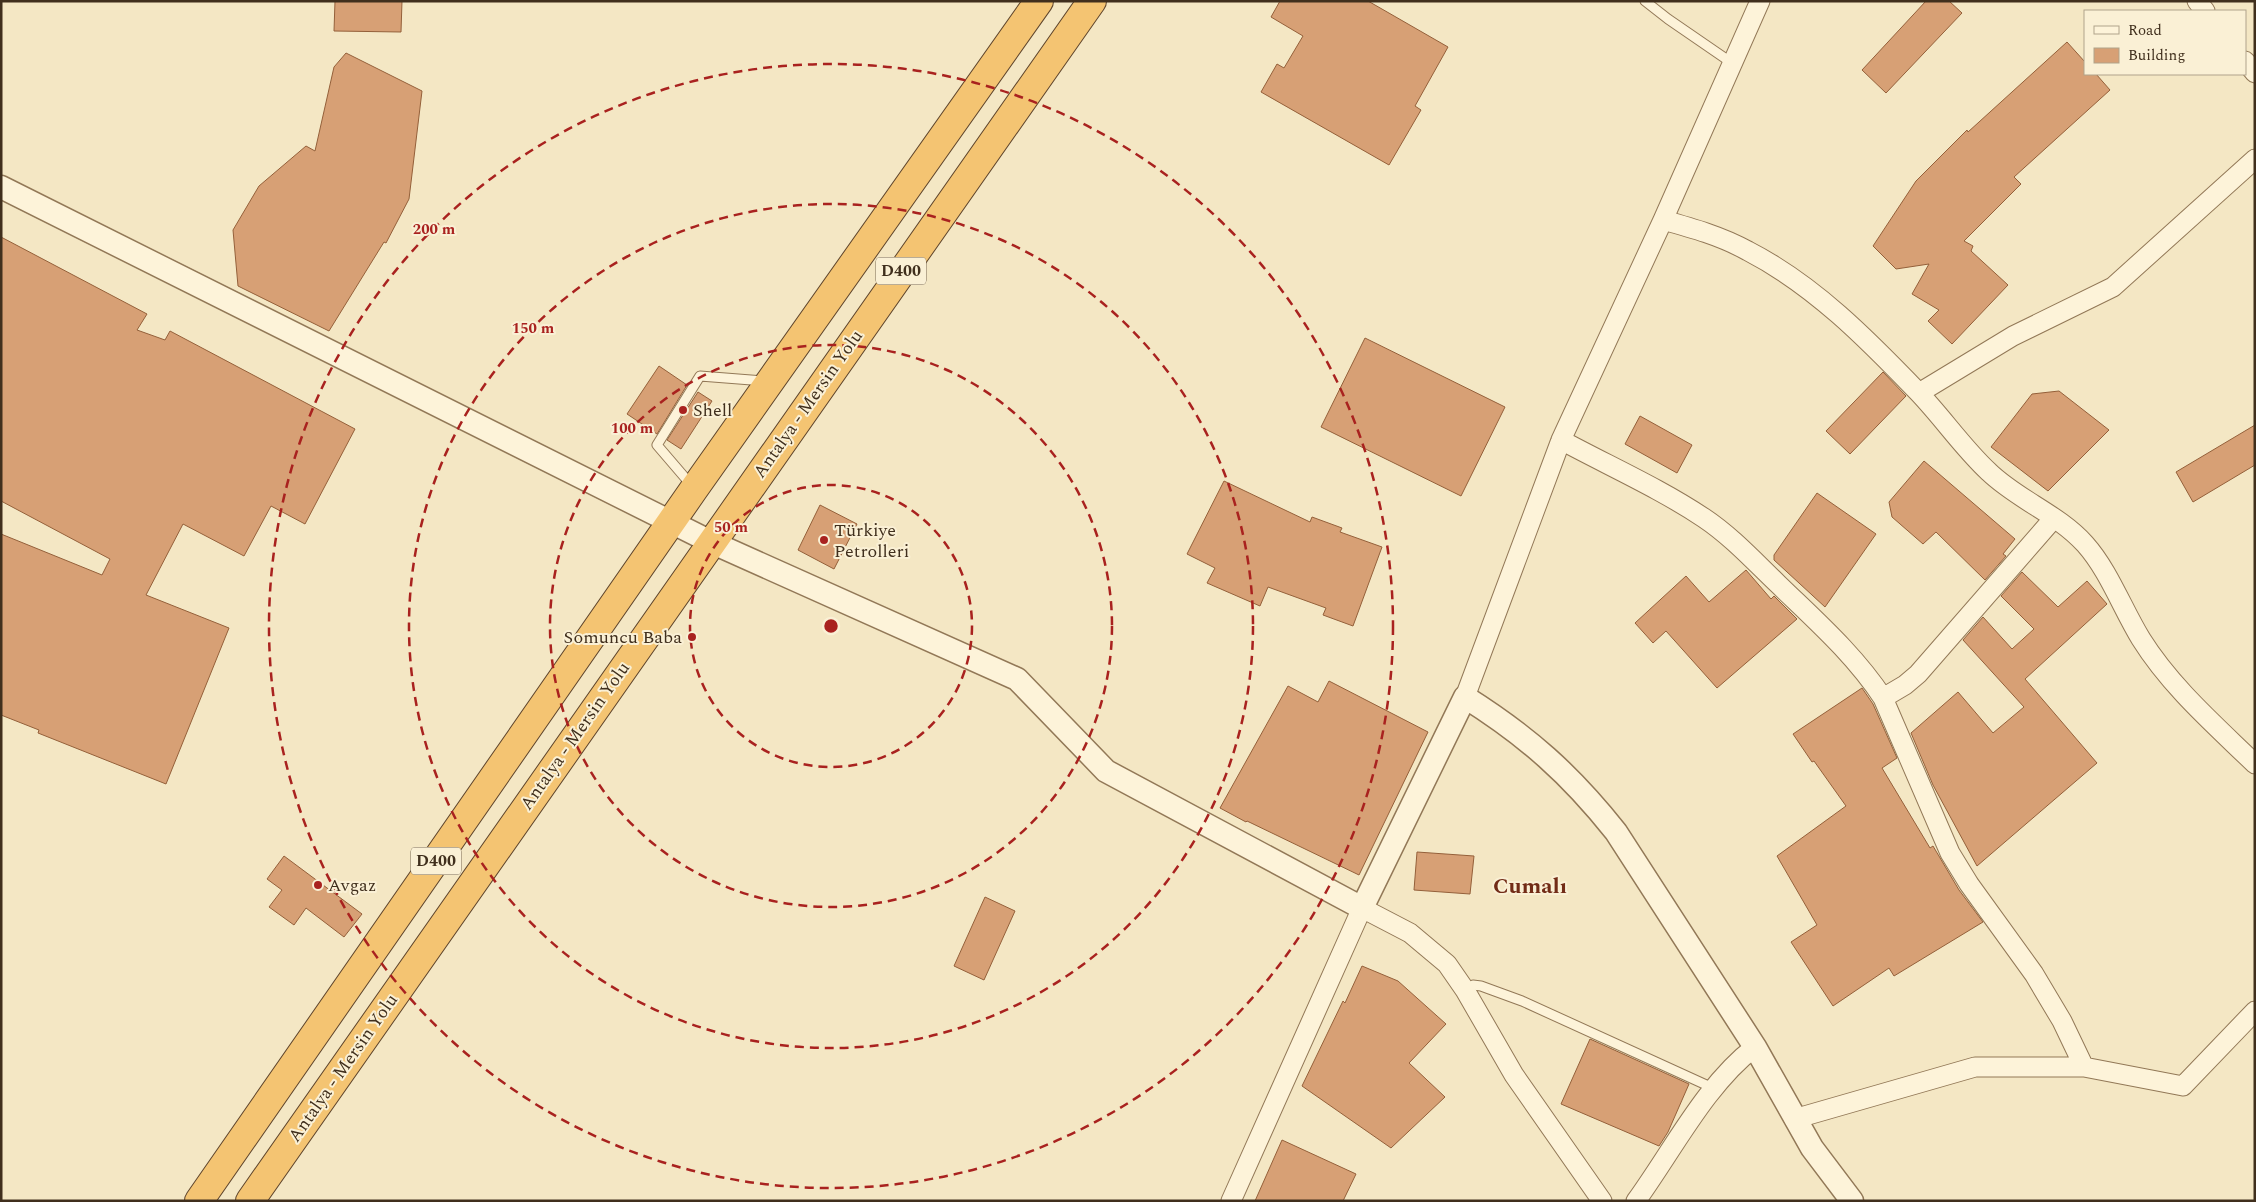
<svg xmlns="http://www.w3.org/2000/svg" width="2256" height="1202" font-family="Spectral,serif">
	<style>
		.building { fill: #d7a075; stroke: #94603a }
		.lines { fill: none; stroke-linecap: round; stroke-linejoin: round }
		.service-casing { stroke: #927857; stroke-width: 11 }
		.minor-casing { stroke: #927857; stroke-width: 21 }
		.tertiary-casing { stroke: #927857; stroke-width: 25 }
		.trunk-casing { stroke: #5f452c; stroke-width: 30 }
		.service { stroke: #fdf3d9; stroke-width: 9 }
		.minor { stroke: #fdf3d9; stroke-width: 19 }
		.tertiary { stroke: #fdf3d9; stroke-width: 22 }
		.trunk { stroke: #f4c472; stroke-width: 28 }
		.ring { fill: none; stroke: #a9221f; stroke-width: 2.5; stroke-dasharray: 9 6 }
		.poi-dot { fill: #a9221f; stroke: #faf0d5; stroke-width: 2 }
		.labels { text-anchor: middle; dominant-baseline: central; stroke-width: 4; stroke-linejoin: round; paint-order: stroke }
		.shield { fill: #faf0d5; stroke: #786954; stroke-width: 1 }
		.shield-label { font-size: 16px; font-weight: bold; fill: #402f1d }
		.street-label { font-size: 18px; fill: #402f1d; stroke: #faf0d5 }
		.poi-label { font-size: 18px; fill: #402f1d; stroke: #faf0d5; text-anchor: start }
		.district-label { font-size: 22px; font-weight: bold; fill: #722c17; stroke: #faf0d5 }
		.centre { fill: #a9221f; stroke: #faf0d5; stroke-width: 2.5 }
		.ring-label { font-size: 15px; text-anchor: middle; font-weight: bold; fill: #a9221f; stroke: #faf0d5; stroke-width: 4; stroke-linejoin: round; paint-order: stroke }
	</style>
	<rect width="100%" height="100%" fill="#f4e7c4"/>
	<path class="building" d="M335,1H402L401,32L334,31Z
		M1280,1H1368L1448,47L1415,106L1421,110L1389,165L1261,92L1277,64L1284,68L1303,36L1271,17Z
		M1926,1H1949L1962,13L1886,93L1862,70Z
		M2067,42L2085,62V74H2096L2110,90L2014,177L2021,184L1964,241L1973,246L1971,251L2008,285L1952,344L1928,321L1939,310L1912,294L1929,264L1896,269L1873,246L1916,181L1967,130L1968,132Z
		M346,53L422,91L409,199L386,243L384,242L329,331L238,286L233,230L259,186L306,146L315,151L334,67Z
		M1,237L147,314L137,330L165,340L170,331L355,429L305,524L271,506L244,556L183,524L146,595L229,628L166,784L38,733L39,730L1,715V534L102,575L110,559L1,501Z
		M1365,338L1505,407L1461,496L1321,427Z
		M659,366L687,385L657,434L627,414Z
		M1883,372L1906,396L1850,454L1826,431Z
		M2059,391L2109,430L2048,491L1991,447L2032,394Z
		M698,392L712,401L681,449L667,440Z
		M1640,416L1692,445L1677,473L1625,444Z
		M2255,425V465L2193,502L2176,472Z
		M1924,461L2015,539L2003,554L2006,556L1985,580L1936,532L1923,544L1892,517L1889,502Z
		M1224,481L1310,522L1312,517L1342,528L1340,532L1382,547L1353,626L1323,615L1326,608L1268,587L1260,606L1207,583L1215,568L1187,554Z
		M1817,493L1876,534L1825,607L1774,560V555Z
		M820,505L857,524L834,569L798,550Z
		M1746,570L1771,599L1774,596L1797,619L1717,688L1666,631L1653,643L1635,623L1686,576L1709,602Z
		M2022,572L2058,607L2087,581L2107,604L2025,679L2097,763L1977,866L1933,785L1911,733L1958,692L1993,733L2024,707L1963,640L1983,617L2012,649L2034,629L2001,596Z
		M1329,681L1428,732L1359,875L1247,821L1246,822L1220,808L1288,686L1318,702Z
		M1862,688L1873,704L1897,758L1882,768L1930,848L1933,846L1959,890L1983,922L1894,976L1889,968L1833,1006L1791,942L1817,925L1777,856L1846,806L1814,761L1812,762L1793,734Z
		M1417,852L1474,856L1470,894L1414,890Z
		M284,856L362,914L344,937L306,908L294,925L269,907L282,890L267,879Z
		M985,897L1015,911L984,980L954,966Z
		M1362,966L1398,981L1446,1024L1409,1063L1445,1097L1391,1148L1302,1086L1343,1001L1345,1003Z
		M1590,1039L1689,1084L1668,1132L1659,1146L1561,1104Z
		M1282,1140L1356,1174L1343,1201H1255Z"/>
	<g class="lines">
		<g class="service-casing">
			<path id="service" d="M1645,1L1668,19L1732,63
				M693,487L657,445L700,376L765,381
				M1465,990L1473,985L1481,986L1522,1001L1713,1088"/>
		</g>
		<g class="minor-casing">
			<path id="minor" d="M2197,1L2205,11
				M2245,61L2255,73
				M1663,220C1692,228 1721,236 1748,251C1814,285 1867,339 1918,392C1943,418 1963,448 1989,472C2018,500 2058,514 2085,544C2109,571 2122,608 2141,639C2171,687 2215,725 2255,764
				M1919,393L2013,336L2113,287L2255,159
				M1561,440C1609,466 1659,488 1704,518C1731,536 1754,561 1778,584C1815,620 1854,654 1883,698L1950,853L1969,884L2034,974L2062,1021L2084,1067
				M1465,697L1561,440L1663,220L1760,1
				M1883,698L1905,685L1918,674L2054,518
				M1794,1119L1975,1067H2084L2183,1086L2255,1011
				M1231,1201L1362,908L1410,933L1447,964L1465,990L1514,1075L1602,1201
				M1636,1201C1673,1150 1706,1084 1755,1047"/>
		</g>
		<g class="tertiary-casing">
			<path id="tertiary" d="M1,187L711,542L1017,679L1106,771L1362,908L1465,697C1527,736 1570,774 1616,832L1755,1047L1812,1148L1852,1201"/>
		</g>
		<g class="trunk-casing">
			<path id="trunk" d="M199,1201L694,489L1039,1
				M250,1201L1092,1"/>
		</g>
		<use href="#service" class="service"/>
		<use href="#minor" class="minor"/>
		<use href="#tertiary" class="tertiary"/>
		<use href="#trunk" class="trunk"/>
	</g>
	<g class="ring">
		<circle cx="831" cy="626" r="141"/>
		<circle cx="831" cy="626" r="281"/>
		<circle cx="831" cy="626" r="422"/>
		<circle cx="831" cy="626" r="562"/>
	</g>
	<g class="poi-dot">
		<circle cx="683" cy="410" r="5"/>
		<circle cx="824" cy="540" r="5"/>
		<circle cx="692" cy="637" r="5"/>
		<circle cx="318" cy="885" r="5"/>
	</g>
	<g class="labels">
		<g class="shield">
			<rect x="876" y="257.5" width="50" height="27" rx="4"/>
			<rect x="411" y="847.5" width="50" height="27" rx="4"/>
		</g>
		<g class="shield-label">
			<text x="901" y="271">D400</text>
			<text x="436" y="861">D400</text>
		</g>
		<g class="street-label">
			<text transform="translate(808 404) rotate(-55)">Antalya - Mersin Yolu</text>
			<text transform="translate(575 736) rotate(-55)">Antalya - Mersin Yolu</text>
			<text transform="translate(343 1068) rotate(-55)">Antalya - Mersin Yolu</text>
		</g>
		<g class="poi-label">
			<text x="693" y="410">Shell</text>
			<text x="834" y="530">Türkiye<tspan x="834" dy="21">Petrolleri</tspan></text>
			<text x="682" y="637" text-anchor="end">Somuncu Baba</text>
			<text x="328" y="885">Avgaz</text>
		</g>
		<g class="district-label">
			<text x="1530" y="886">Cumalı</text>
		</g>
	</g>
	<circle cx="831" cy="626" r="8" class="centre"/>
	<g class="ring-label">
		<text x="434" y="234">200 m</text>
		<text x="533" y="333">150 m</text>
		<text x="632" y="433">100 m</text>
		<text x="731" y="532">50 m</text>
	</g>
	<rect width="2256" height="1202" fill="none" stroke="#402f1d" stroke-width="5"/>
	<rect x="2084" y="10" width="162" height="65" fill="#faf0d5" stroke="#b0a38b"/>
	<rect x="2094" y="26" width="25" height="8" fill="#fdf3d9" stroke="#b0a38b"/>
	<text x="2128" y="35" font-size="15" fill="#402f1d">Road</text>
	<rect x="2094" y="48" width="25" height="15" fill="#d7a075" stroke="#b0a38b"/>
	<text x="2128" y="60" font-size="15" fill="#402f1d">Building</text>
</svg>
